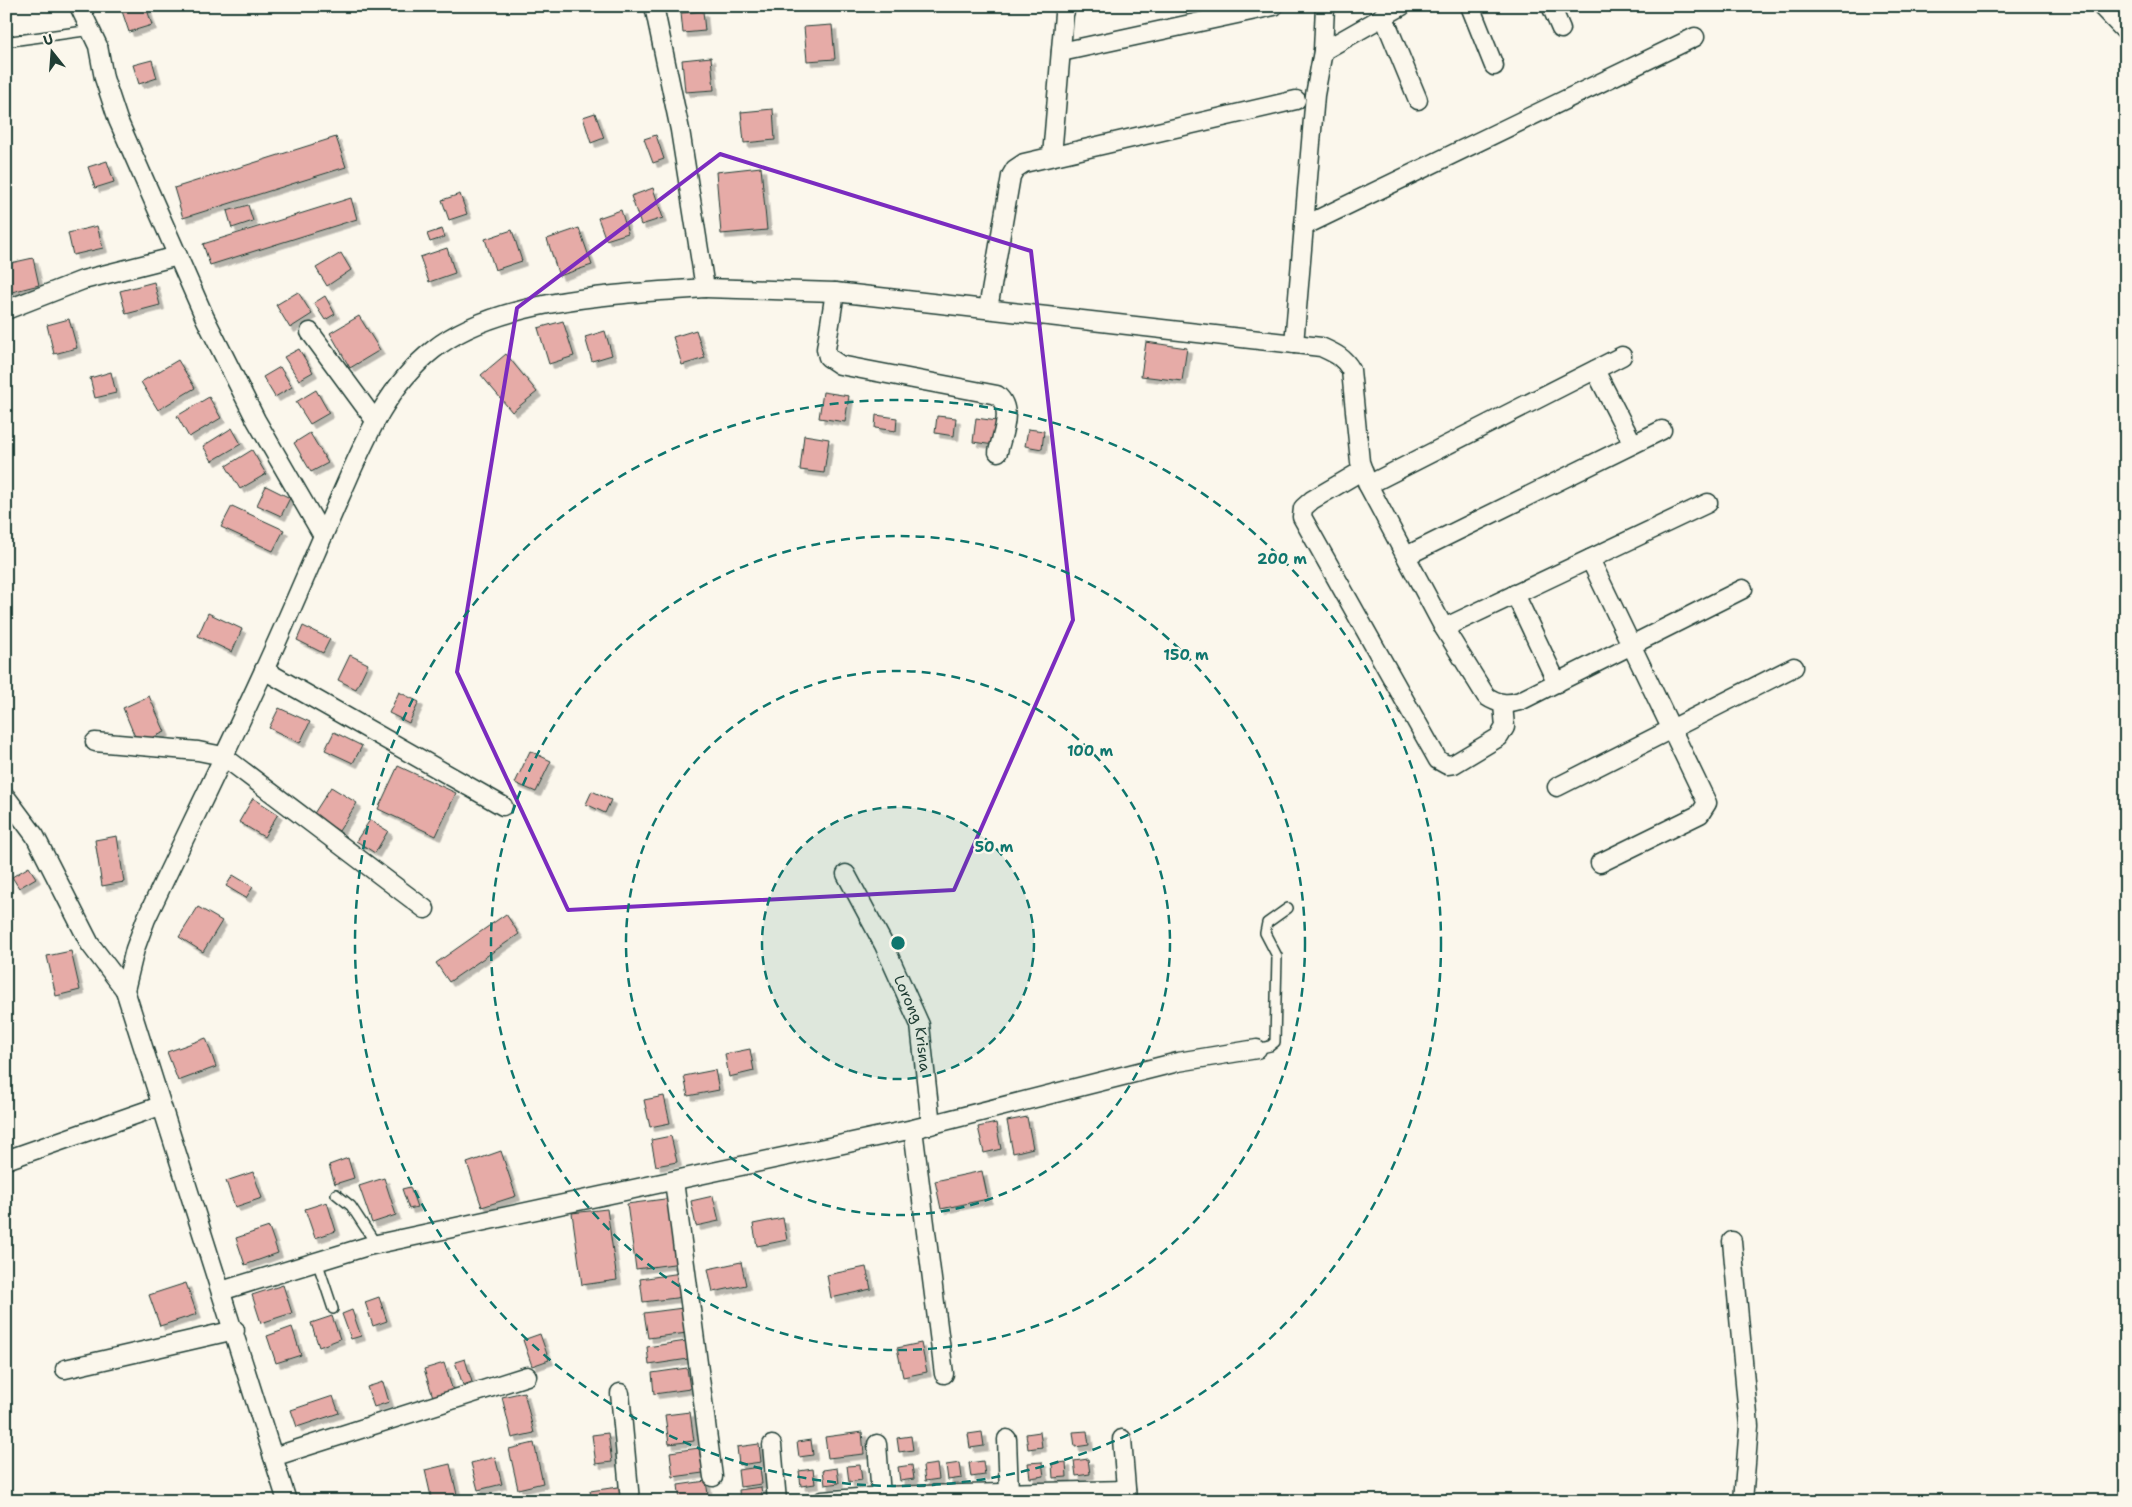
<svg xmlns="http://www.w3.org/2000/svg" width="2132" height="1507" font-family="'Shantell Sans',sans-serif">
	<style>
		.building { fill: #e6aba7; stroke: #1f3d34; filter: url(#shadow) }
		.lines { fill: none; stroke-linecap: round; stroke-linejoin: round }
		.lane-casing { stroke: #1f3d34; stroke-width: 12 }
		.street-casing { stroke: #1f3d34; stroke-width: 21 }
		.lane { stroke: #fbf7ec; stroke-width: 9 }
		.street { stroke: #fbf7ec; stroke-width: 18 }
		.marked { fill: none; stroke: #7b2cbf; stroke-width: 4; stroke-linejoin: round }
		.ring { fill: none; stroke: #0f766e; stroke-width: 2.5; stroke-dasharray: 9 6 }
		.labels { text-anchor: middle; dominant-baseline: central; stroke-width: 4.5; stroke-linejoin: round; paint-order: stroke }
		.street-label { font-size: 15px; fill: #1f3d34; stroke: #fbf7ec }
		.centre { fill: #0f766e; stroke: #fbf7ec; stroke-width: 2.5 }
		.ring-label { font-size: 15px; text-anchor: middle; font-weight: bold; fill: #0f766e; stroke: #fbf7ec; stroke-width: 4.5; stroke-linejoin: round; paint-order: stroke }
	</style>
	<defs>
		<filter id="shadow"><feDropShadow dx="4.5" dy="4.5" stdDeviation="0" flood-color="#0004"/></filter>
	</defs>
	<rect width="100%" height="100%" fill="#fbf7ec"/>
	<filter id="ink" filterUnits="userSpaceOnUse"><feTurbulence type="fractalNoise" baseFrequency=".02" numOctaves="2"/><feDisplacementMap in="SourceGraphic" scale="10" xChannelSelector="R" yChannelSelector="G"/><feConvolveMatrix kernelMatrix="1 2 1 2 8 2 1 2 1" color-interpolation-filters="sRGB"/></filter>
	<g filter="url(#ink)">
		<path class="building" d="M126,6H146L152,25L129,32L121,8Z
			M703,11L705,31L683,33L681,13Z
			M832,25L835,59L807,61L804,27Z
			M711,57L714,90L685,92L682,60Z
			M152,60L157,78L139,84L133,65Z
			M773,109L775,140L744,143L741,112Z
			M595,113L604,138L591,143L583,117Z
			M656,135L664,159L653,163L644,139Z
			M336,137L346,167L183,218L174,188Z
			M107,161L114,182L95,188L88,167Z
			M761,167L767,230L721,234L716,172Z
			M653,188L663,218L641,225L631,196Z
			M460,194L467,214L449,220L442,200Z
			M351,198L357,219L210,265L203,244Z
			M248,205L253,221L232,228L227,211Z
			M621,210L628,233L606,240L598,218Z
			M97,226L103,248L73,255L68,233Z
			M579,228L592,265L559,276L547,239Z
			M442,229L445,237L430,242L427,234Z
			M512,230L522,261L495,270L485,239Z
			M447,248L455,273L429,282L420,257Z
			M341,253L351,270L327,286L316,268Z
			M33,258L39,285L8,293L6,264Z
			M154,282L160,305L126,314L120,291Z
			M298,292L312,314L290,328L276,305Z
			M325,296L335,314L325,320L314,303Z
			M359,316L380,350L350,368L330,333Z
			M69,319L77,348L54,354L47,325Z
			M563,321L574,356L549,364L538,328Z
			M696,330L705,358L682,365L673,337Z
			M605,331L612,355L592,361L585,337Z
			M1146,342L1187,348L1182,381L1141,376Z
			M299,349L313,372L299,380L284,357Z
			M506,354L537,392L512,412L481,375Z
			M178,360L195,388L158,410L141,382Z
			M280,367L292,387L275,397L263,377Z
			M111,372L116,393L95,398L90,378Z
			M316,390L329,413L310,424L296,402Z
			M823,392L849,396L845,422L819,418Z
			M209,397L221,418L189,437L177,416Z
			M876,415L897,418L896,431L875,428Z
			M937,416L956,418L954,436L935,433Z
			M976,418L997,421L994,445L973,442Z
			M232,428L241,444L212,461L203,446Z
			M1028,429L1044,431L1042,449L1025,446Z
			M310,433L328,463L311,472L294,443Z
			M804,435L829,439L824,473L800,470Z
			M252,450L266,474L240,489L226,466Z
			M266,486L290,498L281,516L257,505Z
			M232,506L284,530L273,551L221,527Z
			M208,613L242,629L232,652L198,636Z
			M303,626L330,639L323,653L297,640Z
			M350,655L368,664L356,689L338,680Z
			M399,692L419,702L409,723L389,713Z
			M149,696L165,732L138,744L123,708Z
			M279,708L310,722L300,743L269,728Z
			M334,732L362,746L353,763L325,750Z
			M530,751L551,761L536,792L515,783Z
			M398,766L456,793L436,836L378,809Z
			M331,787L357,803L339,831L313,815Z
			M592,791L611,800L605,813L586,804Z
			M253,798L278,814L264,837L239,822Z
			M370,820L388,831L375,853L356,841Z
			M117,836L124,882L102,886L95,840Z
			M29,867L36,878L19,888L12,877Z
			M233,875L253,887L246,898L226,886Z
			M198,907L222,921L203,952L179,937Z
			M506,914L519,934L449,982L436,963Z
			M71,951L80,990L56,996L47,956Z
			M206,1038L216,1067L178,1081L167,1052Z
			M750,1049L754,1071L729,1077L725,1054Z
			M715,1070L719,1090L688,1096L684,1076Z
			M664,1096L670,1123L650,1127L644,1100Z
			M1027,1117L1033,1148L1013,1153L1007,1121Z
			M996,1123L1001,1149L984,1153L978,1127Z
			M671,1136L677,1162L656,1166L651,1140Z
			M501,1151L516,1196L482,1207L467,1163Z
			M348,1158L354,1178L335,1184L329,1165Z
			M982,1171L988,1199L941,1209L935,1181Z
			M253,1172L262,1198L235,1207L226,1181Z
			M384,1178L396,1215L372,1223L359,1186Z
			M410,1187L417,1207L409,1209L402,1189Z
			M713,1196L719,1221L696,1226L691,1201Z
			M672,1198L681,1263L636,1269L627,1204Z
			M327,1202L336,1231L315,1238L305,1209Z
			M607,1209L617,1280L582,1285L572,1213Z
			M783,1218L787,1240L757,1246L753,1224Z
			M269,1227L278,1253L245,1265L236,1238Z
			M741,1262L746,1285L713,1292L708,1269Z
			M866,1267L871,1289L831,1298L827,1275Z
			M681,1273L684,1297L643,1302L640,1279Z
			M186,1283L197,1314L160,1326L149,1295Z
			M283,1285L292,1313L261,1323L252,1295Z
			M379,1297L387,1321L373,1326L365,1302Z
			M683,1308L687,1333L648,1338L644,1313Z
			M352,1310L361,1336L351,1339L342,1314Z
			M332,1316L340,1339L319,1347L311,1323Z
			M292,1327L301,1355L276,1363L267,1336Z
			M540,1334L549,1360L532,1366L523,1340Z
			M686,1341L688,1359L649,1365L647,1347Z
			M921,1343L927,1372L903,1377L897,1348Z
			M465,1359L472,1382L463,1385L455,1362Z
			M444,1363L453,1391L433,1397L424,1369Z
			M687,1368L690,1389L654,1394L652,1373Z
			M383,1382L389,1402L374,1407L367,1387Z
			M524,1392L534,1433L512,1438L502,1397Z
			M333,1396L339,1413L297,1427L291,1410Z
			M690,1412L694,1441L669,1444L665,1415Z
			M1087,1431L1089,1445L1075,1447L1073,1432Z
			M862,1432L864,1454L828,1458L825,1437Z
			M982,1432L984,1446L970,1448L968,1434Z
			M1040,1432L1042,1447L1028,1449L1026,1434Z
			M608,1433L612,1462L596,1464L592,1435Z
			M911,1436L913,1450L899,1452L897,1438Z
			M811,1440L813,1455L799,1457L797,1442Z
			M534,1443L543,1483L518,1489L509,1449Z
			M759,1444L761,1462L739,1465L737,1447Z
			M699,1448L703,1473L673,1477L670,1452Z
			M495,1457L502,1484L478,1490L471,1463Z
			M1088,1459L1090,1474L1076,1476L1074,1461Z
			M983,1461L985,1475L971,1477L969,1463Z
			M1042,1462L1044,1476L1030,1478L1028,1463Z
			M1066,1462L1067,1477L1053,1478L1052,1464Z
			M960,1463L962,1478L948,1480L946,1465Z
			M450,1464L458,1499L432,1501L425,1470Z
			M937,1464L939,1479L925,1481L923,1466Z
			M860,1465L862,1480L849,1482L847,1466Z
			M912,1465L914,1479L900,1481L898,1467Z
			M760,1467L762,1484L740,1487L738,1470Z
			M837,1468L839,1483L825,1485L823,1470Z
			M813,1469L815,1484L801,1486L799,1471Z
			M706,1481L709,1501H680L678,1485Z
			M625,1486L627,1501H592L590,1491Z
			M761,1487L763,1501H740L739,1490Z"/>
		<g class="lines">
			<g class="lane-casing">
				<path id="lane" d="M11,41L92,30
					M1257,1049L1270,1046L1275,1042L1277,956L1265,933L1267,923L1288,908
					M336,1194L351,1206L376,1244
					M317,1261L333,1309"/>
			</g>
			<g class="street-casing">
				<g id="street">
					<path d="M79,6L98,46L104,78L118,120L205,318L256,420L323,536"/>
					<path d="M1470,6L1494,66"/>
					<path d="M1551,6L1561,29"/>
					<path d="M2101,6L2126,32"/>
					<path d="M1383,15L1418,100"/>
					<path d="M1323,51L1402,6"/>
					<path d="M1061,52L1274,6"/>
					<path d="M1052,156L1064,14L1067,6"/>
					<path d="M1304,226L1695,37"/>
					<path d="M705,288L835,292L1321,347C1334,353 1344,357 1351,370L1360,462L1368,485L1444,628L1486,696C1498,704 1507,705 1520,701L1743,589"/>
					<path d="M835,292L826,349L828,357L840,365L997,395C1014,409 1002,434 998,452"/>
					<path d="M988,309L1011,176L1015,169L1024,163L1296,100"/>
					<path d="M6,310L83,280L178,256"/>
					<path d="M310,332L374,419"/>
					<path d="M1294,344L1315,95L1323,51L1325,6"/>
					<path d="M1595,370L1633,444"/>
					<path d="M1363,470L1312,500L1303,508L1302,517L1438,760L1447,765L1454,764L1499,737L1505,727L1503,704"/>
					<path d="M1368,485L1622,356"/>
					<path d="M1406,556L1662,430"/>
					<path d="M1590,559L1707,803L1700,814L1600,863"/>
					<path d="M1515,594L1557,683"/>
					<path d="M1444,628L1708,503"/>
					<path d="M264,670L503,806"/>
					<path d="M95,742L198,751L223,756L425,909"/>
					<path d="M1557,787L1794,667"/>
					<path d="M6,797L35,836L90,944L125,990"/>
					<path id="s1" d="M846,874L884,945L920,1025L931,1125"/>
					<path d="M913,1129L944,1374"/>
					<path d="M6,1160L160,1106"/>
					<path d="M674,1181L713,1477"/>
					<path d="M1732,1241L1749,1426L1743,1501"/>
					<path d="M221,1291L368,1246L913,1129L1178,1062L1257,1049"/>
					<path d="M65,1369L235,1330"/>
					<path d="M620,1393L630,1501"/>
					<path d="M1007,1439L1009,1493"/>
					<path d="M1122,1439L1127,1500"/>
					<path d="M877,1444L881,1496"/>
					<path d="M772,1445L777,1501"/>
					<path d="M273,1457L527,1376"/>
					<path d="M287,1501L125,990L135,949L146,919C189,828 234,738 275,646C297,597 318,547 340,497C364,443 385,388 433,350C499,297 624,294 705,288L680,130L654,6"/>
					<path d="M822,1501L881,1496L1126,1490"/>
				</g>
			</g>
			<use href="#lane" class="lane"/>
			<use href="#street" class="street"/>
		</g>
	</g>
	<path class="marked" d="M720,154L1031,251L1073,620L954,890L568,910L457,672L517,308Z"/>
	<circle cx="898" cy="943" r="136" fill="#0f766e" fill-opacity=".12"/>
	<g class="ring">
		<circle cx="898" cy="943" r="136"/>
		<circle cx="898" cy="943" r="272"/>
		<circle cx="898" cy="943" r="407"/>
		<circle cx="898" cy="943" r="543"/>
	</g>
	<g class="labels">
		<g class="street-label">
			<text stroke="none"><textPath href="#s1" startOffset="165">Lorong Krisna</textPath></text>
		</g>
	</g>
	<circle cx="898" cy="943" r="8" class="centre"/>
	<g class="ring-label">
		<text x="1282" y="564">200 m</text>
		<text x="1186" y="660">150 m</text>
		<text x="1090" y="756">100 m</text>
		<text x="994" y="852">50 m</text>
	</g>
	<rect width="2132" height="1507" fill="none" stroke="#fbf7ec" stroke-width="25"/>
	<rect x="12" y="12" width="2107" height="1482" fill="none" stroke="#1f3d34" stroke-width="2" filter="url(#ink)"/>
	<g transform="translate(52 52) rotate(343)" stroke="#fbf7ec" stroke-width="4" paint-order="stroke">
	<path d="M0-4L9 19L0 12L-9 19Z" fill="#1f3d34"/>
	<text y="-8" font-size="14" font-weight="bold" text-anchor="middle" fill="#1f3d34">U</text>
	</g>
</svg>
